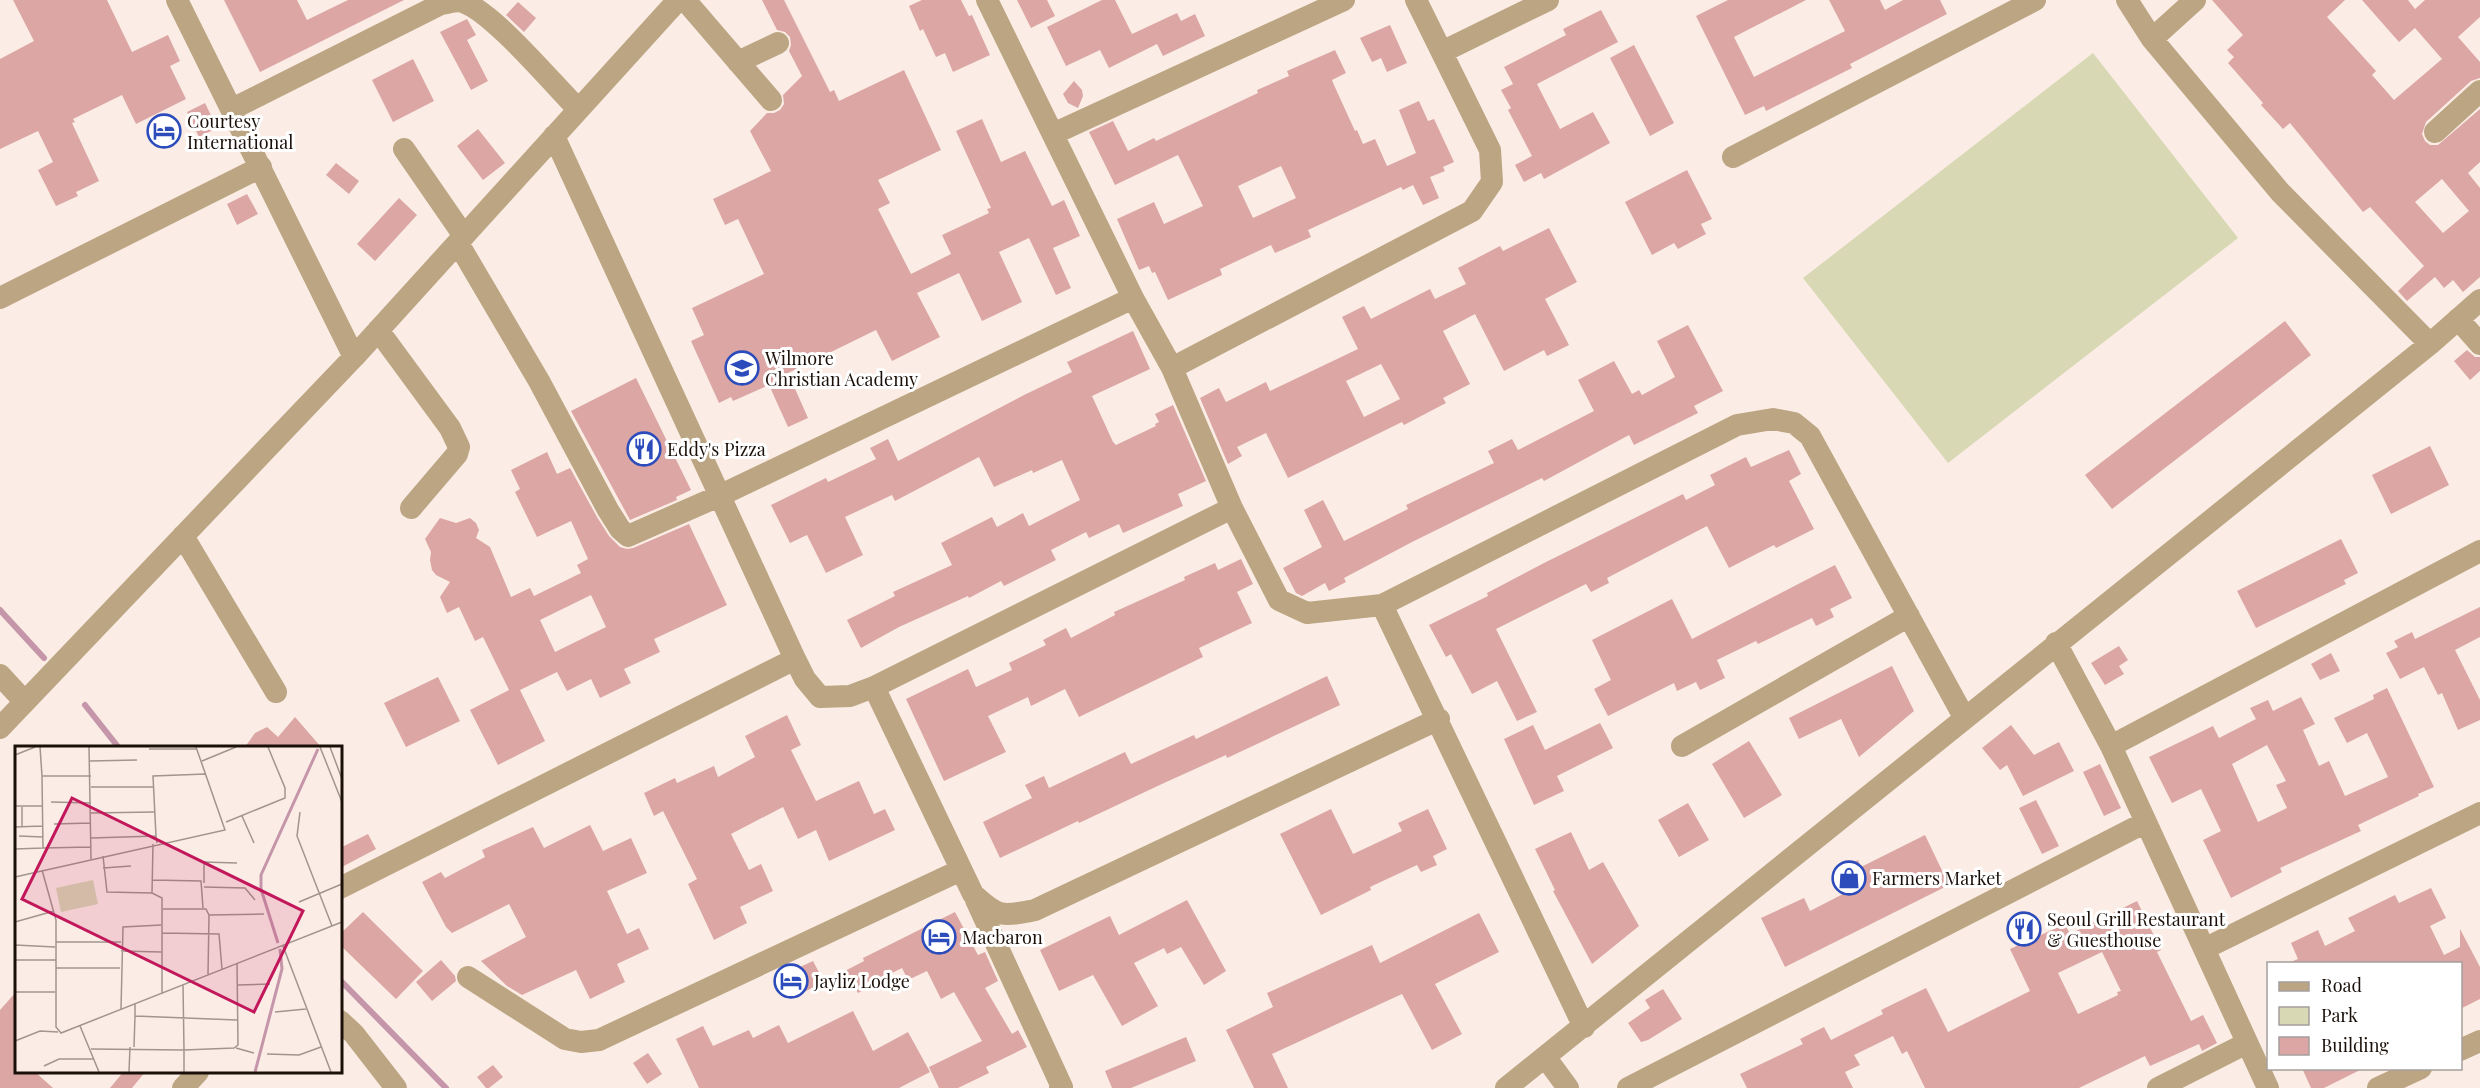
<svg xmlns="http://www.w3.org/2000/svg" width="2480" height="1088" font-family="'Playfair Display',serif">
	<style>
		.green { fill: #d8d8b5 }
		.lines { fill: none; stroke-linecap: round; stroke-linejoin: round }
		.stream { stroke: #c595a9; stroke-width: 6 }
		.building { fill: #dba6a4; fill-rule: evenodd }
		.minor { stroke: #bca582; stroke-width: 22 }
		.labels { text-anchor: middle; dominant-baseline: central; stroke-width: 6; stroke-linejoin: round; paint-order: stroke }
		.poi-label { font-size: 18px; fill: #1b1009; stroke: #fff; text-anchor: start }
		.inset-river { fill: none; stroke: #c595a9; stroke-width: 3 }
		.inset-road { fill: none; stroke: #a1958d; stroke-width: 1.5 }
		.view { fill: #c2185b; fill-opacity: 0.15; stroke: #c2185b; stroke-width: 3 }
		.inset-edge { fill: none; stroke: #1b1009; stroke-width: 3 }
	</style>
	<rect width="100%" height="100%" fill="#fbede5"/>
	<path class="green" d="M2093,53L2238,238L1948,463L1803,278Z"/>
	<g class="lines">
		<path class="stream" d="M0,610L44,658
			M85,705L119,748
			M340,980L446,1088"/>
	</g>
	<path class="building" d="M13,0H107L132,52L168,35L180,61L170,66L186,99L136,124L122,95L73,119L75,122L72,123L99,181L76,192L78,196L56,206L38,170L53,162L38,131L0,149V59L34,41Z
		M224,0H297L307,20L348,0H404L260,72Z
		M762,0H784L830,92L834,90L839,101L904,70L941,150L878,180L890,203L878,209L911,274L951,254L942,235L989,213L987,209L991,208L956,131L982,119L1001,162L1025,151L1052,206L1064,200L1080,236L1053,248L1071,288L1056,295L1029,238L999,252L1022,302L982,321L959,273L917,293L940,337L892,361L876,330L788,373L808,418L788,427L769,385L733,401L731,397L719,403L691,341L704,335L692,308L764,274L738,219L725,225L713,199L771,171L750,131L767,113H774L780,110L784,104L783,95L802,76L789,51L791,45L790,37L785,32L777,30Z
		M922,0H961L969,16L972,15L990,55L953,72L945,53L936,57L923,29L920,31L909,6Z
		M1017,0H1047L1055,16L1031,28Z
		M1102,0H1115L1132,34L1177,13L1181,21L1195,14L1205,36L1163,56L1157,44L1109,68L1100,50L1066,66L1047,27Z
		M1728,0H1806L1734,37L1754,77L1845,31L1829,0H1880L1885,10L1903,0H1940L1947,14L1850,64L1852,68L1766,111L1764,106L1745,115L1696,16Z
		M2212,0H2345L2327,17L2376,71L2372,75L2394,100L2442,59L2415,28L2399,42L2362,0H2408L2415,9L2425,0H2480V17L2458,37L2480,62V78L2471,81L2426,122L2422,134L2425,141L2430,145H2438L2480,109V162L2468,173L2480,188V277L2463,292L2453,280L2444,288L2435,277L2407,301L2398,291L2424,266L2370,207L2363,212L2290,123L2283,129L2261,105L2263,103L2228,63L2234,57L2227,50L2243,35ZM2442,179L2469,211L2443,233L2415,202Z
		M518,2L536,18L524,32L506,15Z
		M1601,10L1618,42L1537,84L1560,129L1593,112L1610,143L1544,179L1541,173L1524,182L1515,165L1532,156L1508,110L1511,108L1501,90L1513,84L1504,67L1566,35L1563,29Z
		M467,19L476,35L467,40L488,81L471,90L440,32Z
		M1390,25L1407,63L1387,72L1381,58L1372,62L1360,38Z
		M1634,45L1674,123L1650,136L1610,58Z
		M1335,50L1346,73L1332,80L1334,85L1355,131L1357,130L1363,144L1375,139L1387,166L1416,153L1399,110L1419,101L1428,121L1434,119L1454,162L1443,167L1445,171L1430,177L1439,198L1423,205L1413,185L1403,190L1401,187L1308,230L1311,237L1282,250L1275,253L1271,245L1220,269L1222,275L1168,300L1155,272L1152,273L1149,266L1139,270L1117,219L1154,202L1164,224L1203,206L1178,155L1115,185L1089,132L1113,121L1128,151L1154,138L1156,141L1258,93L1257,90L1289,76L1287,71ZM1281,166L1296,198L1253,218L1238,186Z
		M413,59L434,101L393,122L372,80Z
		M1074,81L1082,90L1083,96L1078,108L1068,103L1063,94Z
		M205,103L217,128L199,137L187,112Z
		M478,129L505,163L483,180L457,146Z
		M336,163L359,181L349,194L326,175Z
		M1687,170L1712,219L1701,224L1706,234L1678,249L1674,243L1652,255L1625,202Z
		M247,194L258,214L237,225L227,204Z
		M399,198L417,215L375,261L357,244Z
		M1549,228L1577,282L1545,299L1569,345L1547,356L1544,350L1504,371L1475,314L1443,331L1470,384L1443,398L1446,403L1404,425L1402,422L1288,478L1266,433L1237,447L1242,456L1228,464L1200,398L1219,388L1226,402L1266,382L1270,391L1358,349L1342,317L1364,306L1371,319L1430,289L1435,299L1466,284L1458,268L1500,246L1503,251ZM1381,364L1400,399L1364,417L1346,381Z
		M2285,321L2311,355L2112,509L2085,475Z
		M1688,325L1723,391L1694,406L1698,413L1634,445L1629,435L1544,481L1542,478L1412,542L1344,578L1346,582L1329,591L1325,583L1302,596L1296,593L1283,568L1322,547L1304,510L1323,500L1344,541L1408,509L1406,505L1494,463L1488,451L1512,439L1518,450L1594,411L1578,380L1614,361L1632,394L1639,390L1642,395L1675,377L1657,341Z
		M1133,331L1150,369L1092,396L1113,442L1116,445L1156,426L1155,424L1159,422L1155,414L1173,405L1206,481L1178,494L1183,506L1123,533L1119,524L1089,538L1086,532L1051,550L1056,560L1004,586L1001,581L969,598L968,596L899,627L861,648L847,620L895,596L893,592L952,565L941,543L992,517L997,527L1023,513L1029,526L1080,500L1062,460L1033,473L1032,470L994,487L979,457L895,501L892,495L845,517L863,555L826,573L807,535L790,543L771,505L826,478L828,482L876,459L870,448L888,439L898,461L1024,395L1072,372L1067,362Z
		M2467,350L2475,357H2480V371L2470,380L2454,361Z
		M636,378L691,490L676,497L677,500L630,520L571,411Z
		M2430,446L2449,485L2391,514L2372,475Z
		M1789,450L1801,474L1789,481L1814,529L1776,548L1774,545L1729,568L1707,526L1607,578L1609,583L1591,592L1586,584L1496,629L1537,712L1517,721L1497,681L1472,694L1451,654L1446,657L1429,625L1488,596L1487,593L1544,563L1683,494L1686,500L1715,485L1710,475L1746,457L1751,467Z
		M547,452L557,474L570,468L597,517L609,536L620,547L627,549L633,548L689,524L727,605L654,639L660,652L624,669L631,683L600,698L591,679L567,691L557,672L520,690L545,741L498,765L470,710L509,690L483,637L475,641L459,607L447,613L440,597L450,582L436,575L432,570L430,560L431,552L425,539L440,518L456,523L470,518L476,523L479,530L476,538L490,547L511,597L530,588L534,596L581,573L577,565L588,559L571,521L537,537L515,492L520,489L511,470ZM591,595L606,627L555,652L540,620Z
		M2341,539L2358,573L2344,580L2346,584L2256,628L2237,591Z
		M1241,559L1253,584L1237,592L1252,623L1199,648L1203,657L1079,717L1065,689L1031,706L1028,697L988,716L1006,752L944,781L906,699L968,669L976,687L1012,670L1009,663L1046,645L1043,640L1066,628L1071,638L1115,615L1114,612L1185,580L1184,577L1215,563L1218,570Z
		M1835,565L1852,598L1830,609L1834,617L1816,626L1812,618L1758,644L1756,641L1717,660L1725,678L1700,690L1696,682L1677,691L1674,683L1608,716L1594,689L1611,680L1592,640L1672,599L1692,639Z
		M2480,607V637L2455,650L2480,700V720L2458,730L2442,693L2438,695L2424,667L2400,679L2386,653L2398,647L2394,641L2412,632L2415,639Z
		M2119,646L2128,660L2119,666L2124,674L2105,685L2091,663Z
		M2331,653L2340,671L2320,680L2311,664Z
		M1892,666L1914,711L1859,757L1841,719L1799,739L1789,718Z
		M1327,676L1340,705L1227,758L1226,755L1164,783L1079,823L1078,821L1000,858L983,822L1032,798L1025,785L1044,776L1049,788L1125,752L1131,764L1194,735L1196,739Z
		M438,677L460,721L406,747L384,703Z
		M2387,688L2434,787L2418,794L2419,796L2358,825L2361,831L2280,868L2282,872L2231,898L2203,840L2221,831L2201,789L2172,803L2149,757L2213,726L2219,738L2256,719L2250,708L2268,700L2273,711L2301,697L2315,724L2303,730L2319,766L2329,761L2345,796L2388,777L2367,733L2347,743L2334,718L2374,699L2373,695ZM2267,745L2286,781L2276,785L2287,808L2258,822L2232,764Z
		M787,715L801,745L791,750L816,801L859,781L874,814L885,809L895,830L829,861L816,830L798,839L783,807L731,834L749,870L761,864L773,891L740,907L747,923L714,940L688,884L697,879L663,811L654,816L644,793L675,778L677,783L714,766L718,777L755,757L745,736Z
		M295,717L321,747H245L255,733L267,727L278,737Z
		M1600,723L1613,748L1557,776L1564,791L1534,805L1504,739L1533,725L1545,750Z
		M2011,725L2034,755L2059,742L2074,771L2023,796L2007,765L2000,770L1982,748Z
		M1749,741L1782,795L1744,818L1712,764Z
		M2100,764L2121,808L2104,816L2083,772Z
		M2036,800L2059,846L2042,854L2019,808Z
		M1688,803L1709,840L1679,857L1658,820Z
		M1331,809L1353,854L1402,831L1398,823L1428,809L1447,849L1433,856L1437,865L1421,872L1417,865L1370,887L1371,890L1321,915L1280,834Z
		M590,825L603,851L631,838L647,873L607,891L627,934L639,928L649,949L617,964L625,982L590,999L576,970L522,995L507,986L481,961L526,937L509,904L452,933L446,927L422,882L441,872L445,878L485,857L482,850L533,827L544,848Z
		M1571,832L1589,870L1603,862L1639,926L1592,964L1553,891L1555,890L1535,849Z
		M368,834L376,849L340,868V848Z
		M1925,835L1949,885L1785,967L1761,918L1804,898L1810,911L1843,894L1832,873L1858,860L1861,867Z
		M2431,888L2446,918L2430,926L2444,955L2460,947V929L2480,967V999L2460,1009V963H2288L2298,959L2291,943L2318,930L2325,946L2355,931L2348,918L2395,895L2399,903Z
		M1187,900L1226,971L1204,985L1181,947L1167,954L1164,948L1134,963L1158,1006L1122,1026L1093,975L1059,991L1040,950L1110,916L1119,935Z
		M2137,901L2161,950L2157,952L2191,1021L2203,1015L2217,1043L2202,1051L2199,1044L2150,1066L2145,1056L2079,1088H1925L1907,1051L1902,1054L1893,1036L1854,1055L1860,1065L1845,1072L1853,1088H1747L1740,1074L1803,1044L1800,1039L1824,1027L1831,1040L1883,1014L1881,1010L1926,988L1948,1032L2030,991L2010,949L2065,924L2070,934ZM2102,952L2121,991L2117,992L2118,995L2078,1014L2058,973Z
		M363,912L423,971L396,999L340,945V934Z
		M955,912L978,955L985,952L998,981L985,988L1012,1034L1018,1030L1027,1047L986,1067L989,1073L958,1088H939L929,1067L982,1041L954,992L941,999L927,971L908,980L902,968L872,983L873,985L858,993L845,971L864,961L863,958Z
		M1479,913L1499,952L1435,984L1462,1034L1432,1050L1402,994L1272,1054L1288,1088H1254L1226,1030L1273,1007L1267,993L1372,945L1380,963Z
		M441,960L455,976L456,981L432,1001L416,982Z
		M813,961L824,982L796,996L785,974Z
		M1663,989L1682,1019L1648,1040L1641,1042L1628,1023L1650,1008L1645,1000Z
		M16,992V1071H34L53,1088H0V1010Z
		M853,1011L873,1051L908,1032L930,1072L899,1088H699L676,1039L703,1026L713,1046L749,1030L753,1038L779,1025L788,1043Z
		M1186,1037L1196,1061L1131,1088H1112L1105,1071Z
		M648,1053L662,1074L647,1084L633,1063Z
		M493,1065L503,1077L489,1088H486L477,1077Z
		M2302,1068H2364L2324,1088H2311Z
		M124,1071H146L132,1088H110Z"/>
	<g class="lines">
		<path class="minor" d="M177,0L354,357
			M685,0L771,100
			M987,0L1133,298L1172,368L1232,508L1279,600L1307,613L1382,605L1737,425L1773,419L1794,423L1810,436L1964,717
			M2127,0L2152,39L2280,192L2430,344
			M2152,39L2195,0
			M1442,52L1548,0
			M738,62L778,43
			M232,109L441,4C448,3 457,0 463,2C493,12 553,84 578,109
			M2435,132L2480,91
			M1053,134L1344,0
			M554,136L795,659
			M404,149L464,236
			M1733,157L2035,0
			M458,243L539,381L608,510L620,529L628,536L719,496L1133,298
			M0,298L261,167
			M2458,319L2480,344
			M378,330L450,428L459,447L457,454L411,508
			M1172,368L1472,211L1492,182L1490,150L1416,0
			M183,536L276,692
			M1382,605L1584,1027
			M2056,643L2111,746L2268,1088
			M0,675L24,701
			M874,687L973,894C998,917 1001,917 1035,910L1439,719
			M0,728L354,357L678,0
			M1682,746L1909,616
			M2111,746L2480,551
			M340,888L795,659L805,679L820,697L850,696L874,687L1232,508
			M976,900L1062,1087L1060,1088
			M2206,948L2480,813
			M468,977L565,1039L581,1042L599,1040L961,870
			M340,1021L354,1034L396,1088
			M2460,1050L2480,1041
			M1546,1058L1568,1088
			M183,1088L198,1072
			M1506,1088L2430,344L2480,300
			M1628,1088L2146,822
			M2158,1088L2247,1043
			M2378,1088L2421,1068"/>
	</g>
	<defs>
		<g id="hotel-ring" transform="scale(1.725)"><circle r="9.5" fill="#fff" stroke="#2d4cbc" stroke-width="1.5"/><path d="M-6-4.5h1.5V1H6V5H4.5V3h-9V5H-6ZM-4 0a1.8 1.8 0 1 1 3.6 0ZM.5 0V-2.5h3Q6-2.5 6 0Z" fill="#2d4cbc"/></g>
		<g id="university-ring" transform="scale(1.725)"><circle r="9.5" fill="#fff" stroke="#2d4cbc" stroke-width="1.5"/><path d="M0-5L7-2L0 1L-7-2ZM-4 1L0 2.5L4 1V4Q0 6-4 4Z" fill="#2d4cbc"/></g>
		<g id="restaurant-ring" transform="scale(1.725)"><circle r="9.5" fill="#fff" stroke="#2d4cbc" stroke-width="1.5"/><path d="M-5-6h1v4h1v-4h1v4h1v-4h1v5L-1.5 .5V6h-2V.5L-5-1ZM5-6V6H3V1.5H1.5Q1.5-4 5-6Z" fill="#2d4cbc"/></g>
		<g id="shop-ring" transform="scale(1.725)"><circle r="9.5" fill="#fff" stroke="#2d4cbc" stroke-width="1.5"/><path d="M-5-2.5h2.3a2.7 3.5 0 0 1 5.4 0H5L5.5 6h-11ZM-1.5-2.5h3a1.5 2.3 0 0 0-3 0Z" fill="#2d4cbc"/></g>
	</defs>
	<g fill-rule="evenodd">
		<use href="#hotel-ring" x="164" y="131"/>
		<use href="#university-ring" x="742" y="368"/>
		<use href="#restaurant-ring" x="644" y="449"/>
		<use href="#shop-ring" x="1849" y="878"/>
		<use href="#restaurant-ring" x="2024" y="929"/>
		<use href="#hotel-ring" x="939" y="937"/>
		<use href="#hotel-ring" x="791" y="981"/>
	</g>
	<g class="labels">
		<g class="poi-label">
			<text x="187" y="121">Courtesy<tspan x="187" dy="21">International</tspan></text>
			<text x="765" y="358">Wilmore<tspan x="765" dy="21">Christian Academy</tspan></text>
			<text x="667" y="449">Eddy's Pizza</text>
			<text x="1872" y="878">Farmers Market</text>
			<text x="2047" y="919">Seoul Grill Restaurant<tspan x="2047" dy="21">&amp; Guesthouse</tspan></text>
			<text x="962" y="937">Macbaron</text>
			<text x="814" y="981">Jayliz Lodge</text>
		</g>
	</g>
	<g transform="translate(15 746)">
		<rect width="327" height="327" fill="#fbede5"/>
		<path d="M78,134L83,158L46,166L41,142Z" fill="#d8d8b5"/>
		<path class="inset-river" d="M263,197L246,143V129L303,3M240,326L267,223L265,203"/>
		<path class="inset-road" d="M25,1L27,30H76M74,1L76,113M305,1L327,56M315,1L327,33M134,3H182M0,9L20,1M75,15L122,14M187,15L221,1M27,30L28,102L76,101M76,41H138M36,56L76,57M0,60H28M285,66L282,90L317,180M76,67L139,66M227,70L239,97M211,76L270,52V42L253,1M39,78L76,77M7,80V61M0,81L27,80M4,90L28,91M141,90L138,30L191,28M76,92L141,90L142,97M0,103L28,102M88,110L92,146L137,147L147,152V248M88,122L116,120M27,124L41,174V281L46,287L327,176M0,131L210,84L181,1M137,134L186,135L188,162M189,137V116L222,117M189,141L230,142L240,154M137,147L138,98M284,156L327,138M148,163H191L194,169L249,168M0,176L39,165M147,187L204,188L207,223M41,196H106M0,199L40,201M268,200L316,326M106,205L146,206M0,214H41M41,222H105M193,228L194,169M168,239L169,304L219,302L223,299L222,217M222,239L255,238M0,246H40M120,258V270L222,274M106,263L108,181L146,179M260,266L291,263M65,280L84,326M0,295L25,285L43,286M119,301L120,270M221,302L239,307M76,303L169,304V326M252,308L284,309L306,301M29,320L44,313H79M114,326L115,301"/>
		<path class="view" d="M57,52L288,165L239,266L7,153Z"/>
		<rect width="327" height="327" class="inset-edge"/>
	</g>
	<rect x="2267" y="962" width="195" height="108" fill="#ffffff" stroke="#a49f9d" stroke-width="1.5"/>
	<rect x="2279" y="982" width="30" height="9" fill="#bca582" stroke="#a49f9d" stroke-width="1.5"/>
	<text x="2321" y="992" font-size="18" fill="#1b1009">Road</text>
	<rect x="2279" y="1007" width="30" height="18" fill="#d8d8b5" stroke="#a49f9d" stroke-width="1.5"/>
	<text x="2321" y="1022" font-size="18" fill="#1b1009">Park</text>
	<rect x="2279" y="1037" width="30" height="18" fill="#dba6a4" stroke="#a49f9d" stroke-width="1.5"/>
	<text x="2321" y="1052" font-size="18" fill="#1b1009">Building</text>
</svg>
